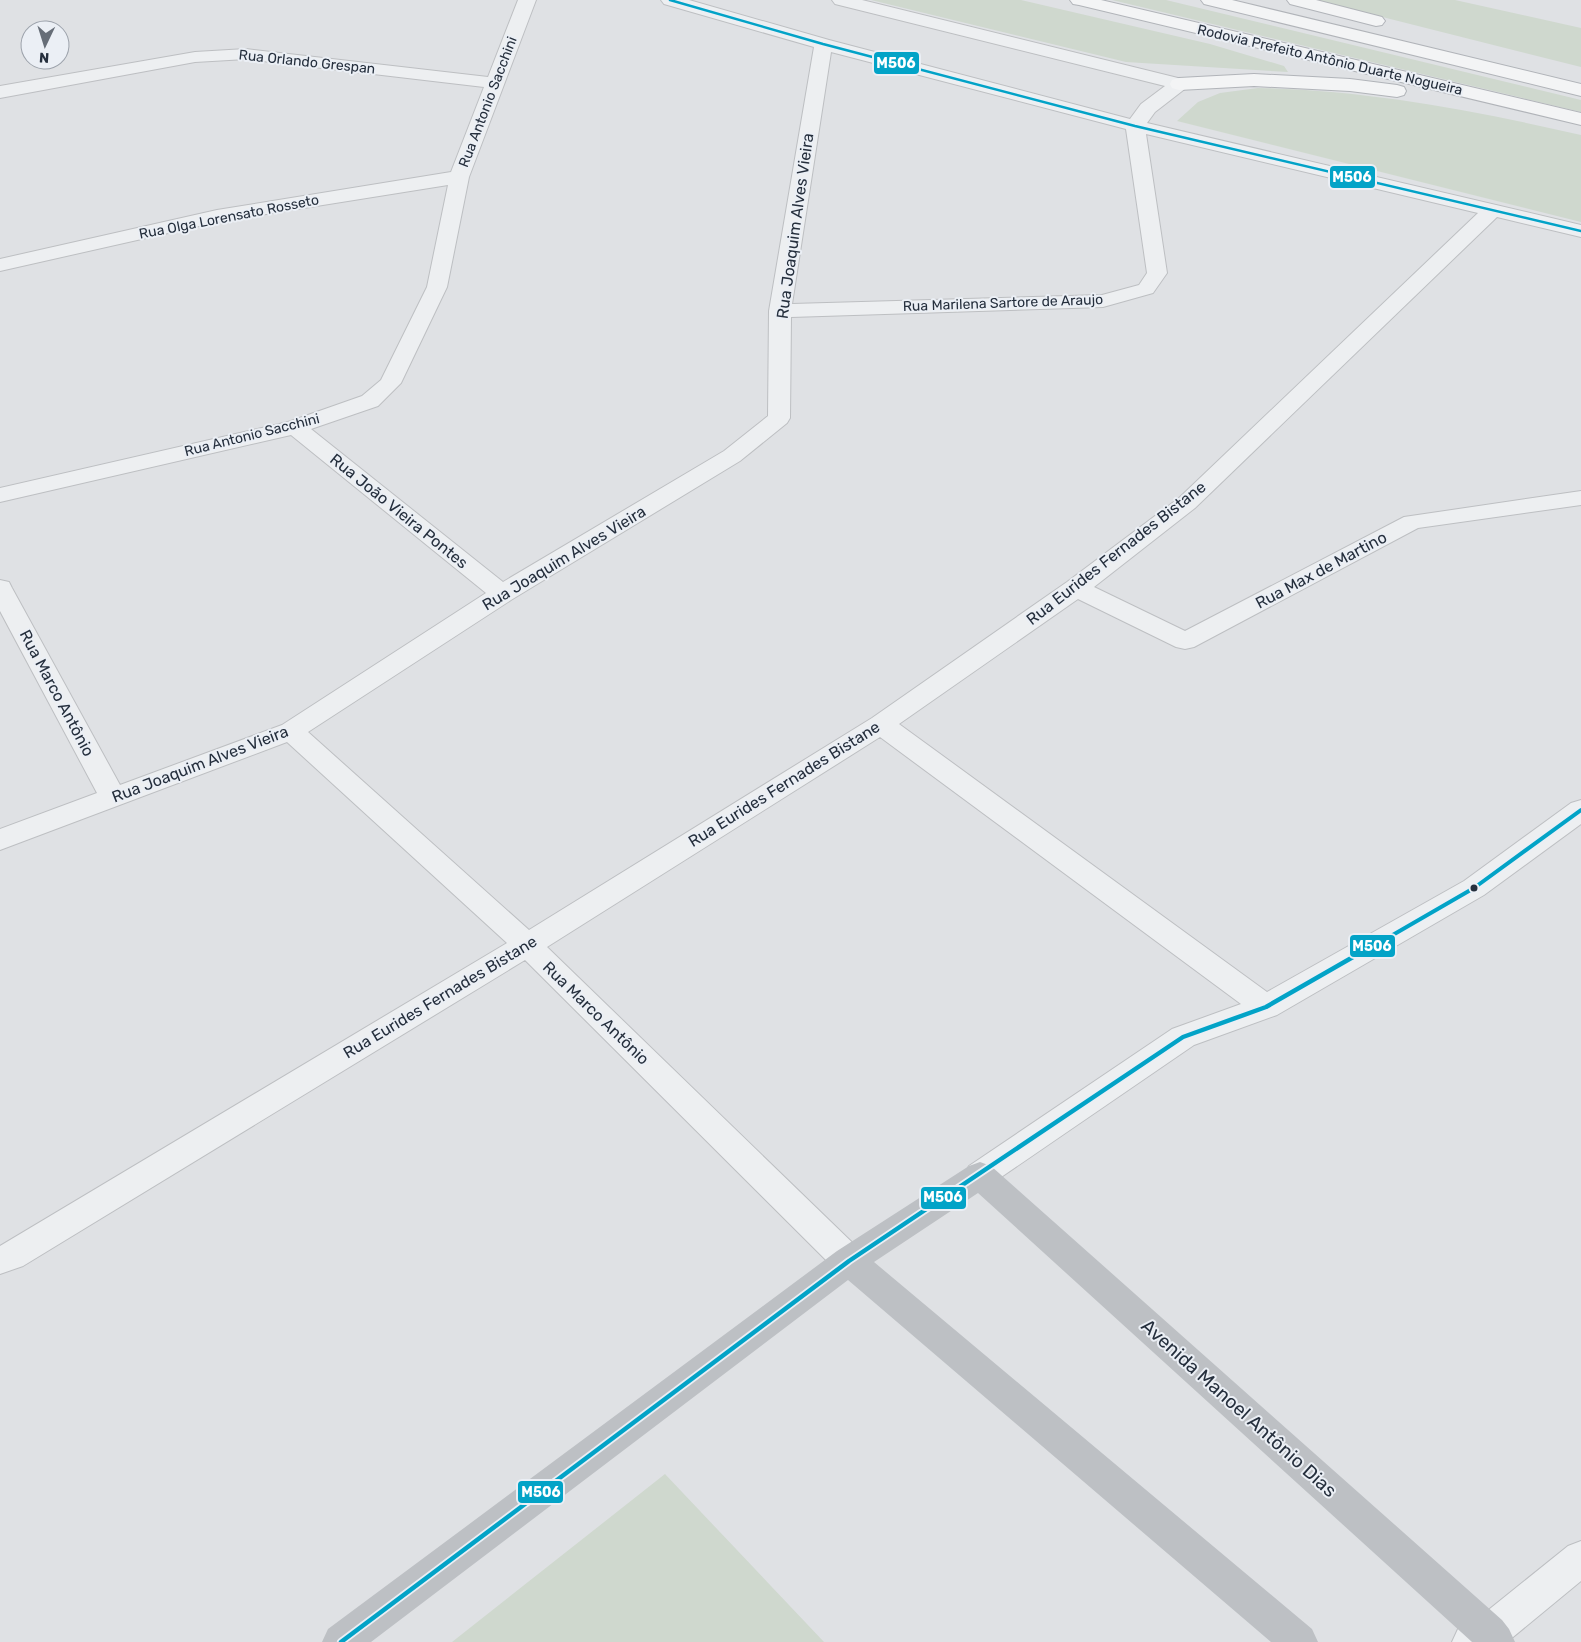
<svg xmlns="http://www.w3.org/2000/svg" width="1581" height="1642" font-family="Rubik,sans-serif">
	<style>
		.green { fill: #cfd8ce }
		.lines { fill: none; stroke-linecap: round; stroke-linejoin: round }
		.street-casing { stroke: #bdbfc2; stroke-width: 2 }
		.highway-casing { stroke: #b1b4b9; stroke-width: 2 }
		.street { fill: #edeff1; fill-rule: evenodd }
		.secondary { fill: #bdc0c4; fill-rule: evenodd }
		.highway { fill: #f3f4f5; fill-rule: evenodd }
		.bus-1-far2-casing { stroke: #ebeff5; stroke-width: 5 }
		.bus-1-far1-casing { stroke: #ebeff5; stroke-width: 8 }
		.bus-1-casing { stroke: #ebeff5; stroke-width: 8 }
		.bus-1-far2 { stroke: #02a3c7; stroke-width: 2.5 }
		.bus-1-far1 { stroke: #02a3c7; stroke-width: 4 }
		.bus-1 { stroke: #02a3c7; stroke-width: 4.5 }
		.bus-dot { fill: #252f3d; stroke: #ebeff5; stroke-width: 2 }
		.labels { text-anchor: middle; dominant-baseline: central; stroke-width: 4; stroke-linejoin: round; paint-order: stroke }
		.far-street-label { font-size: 14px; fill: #252f3d; stroke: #ebeff5 }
		.street-label { font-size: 16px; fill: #252f3d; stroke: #ebeff5 }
		.near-street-label { font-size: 19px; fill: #252f3d; stroke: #ebeff5 }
		.line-badge { stroke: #ebeff5; stroke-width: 2 }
		.badge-label { font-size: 14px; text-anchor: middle; font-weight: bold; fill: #fff }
	</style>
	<rect width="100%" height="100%" fill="#dfe1e4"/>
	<path class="green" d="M871,0H1021L1210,44L1284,66L1288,72L1126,62Z
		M1112,0H1166L1581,100V112Z
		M1315,0H1455L1581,28V67Z
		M1258,88C1366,90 1477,111 1581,135V222L1177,121L1198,102L1220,93Z
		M665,1474L824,1642H452Z"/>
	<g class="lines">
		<g class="street-casing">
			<path id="street" d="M518,0H536L469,177L447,287L401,383L378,406L311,429L503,582L724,451L768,416L769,311L814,47L664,4L661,0H689L829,40L1130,119L1141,104L1165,86L835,4L832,0H862L1186,80L1188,84L1186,88L1155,112L1147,123L1581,225V237L1497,217L1195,508L1094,587L1185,631L1404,517L1581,491V505L1418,528L1194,647L1185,649L1176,647L1078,599L899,724L1267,992L1464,881L1571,803L1581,800V824L1484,895L1277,1015L1194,1045L991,1184L980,1188L969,1184L964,1175L969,1166L1172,1029L1241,1004L880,737L547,947L861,1251L865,1261L861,1271L849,1275L837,1271L525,960L23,1266L0,1274V1246L507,943L287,742L0,850V829L97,793L0,611V580L9,582L12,588L120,785L282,725L486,593L291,435L0,502V488L288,422L362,396L381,380L427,287L448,185L217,222L0,271V259L217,210L451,172L484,87L246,59L195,62L0,98V86L195,52L246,49L488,77ZM831,52L1126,129L1147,273L1139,285L1102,295L792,304ZM1146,134L1478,213L1179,498L1067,582L872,718L529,930L308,732L511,600L740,461L787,423L790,418L791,317L1103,307L1153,293L1167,273Z
				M1581,1541V1581L1507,1642H1452L1458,1629L1476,1620L1568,1546Z"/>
		</g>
		<g class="highway-casing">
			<path id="highway" d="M1070,0H1101L1581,113V125L1079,5L1073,4Z
				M1201,0H1232L1581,84V96L1204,4Z
				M1287,0H1316L1382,17L1385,21L1382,25L1376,26L1290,4Z
				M1254,74L1350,79L1397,85L1404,87L1406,91L1404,95L1397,97L1350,91L1254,86L1179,90L1172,88L1170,84L1172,80L1179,78Z"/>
		</g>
		<use href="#street" class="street"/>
		<path class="secondary" d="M980,1162L991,1166L1502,1620L1509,1629L1515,1642H1472L978,1193L874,1262L1312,1629L1318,1642H1271L848,1280L371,1642H322L328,1629L837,1251L969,1166Z"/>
		<use href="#highway" class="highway"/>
		<g class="bus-1-far2-casing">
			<path id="bus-1-far2" d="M670,0L823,44L1135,126L1581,231"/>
		</g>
		<g class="bus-1-far1-casing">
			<path id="bus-1-far1" d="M1365,951L1474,888L1581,810"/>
		</g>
		<g class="bus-1-casing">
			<path id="bus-1" d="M341,1642L849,1261L1183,1037L1266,1007L1367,949"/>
		</g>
		<use href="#bus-1-far2" class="bus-1-far2"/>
		<use href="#bus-1-far1" class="bus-1-far1"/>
		<use href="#bus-1" class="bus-1"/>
	</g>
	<circle class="bus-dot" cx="1474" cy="888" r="4.5"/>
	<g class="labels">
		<g class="far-street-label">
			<text transform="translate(1330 60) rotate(13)">Rodovia Prefeito Antônio Duarte Nogueira</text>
			<text transform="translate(307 62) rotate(6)">Rua Orlando Grespan</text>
			<text transform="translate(488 102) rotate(-69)">Rua Antonio Sacchini</text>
			<text transform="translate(229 217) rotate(-11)">Rua Olga Lorensato Rosseto</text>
			<text transform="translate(1003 303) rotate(-2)">Rua Marilena Sartore de Araujo</text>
			<text transform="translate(252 435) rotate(-14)">Rua Antonio Sacchini</text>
		</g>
		<g class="street-label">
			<text transform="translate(795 226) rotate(-82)">Rua Joaquim Alves Vieira</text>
			<text transform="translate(399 511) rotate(39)">Rua João Vieira Pontes</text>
			<text transform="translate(1116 553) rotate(-38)">Rua Eurides Fernades Bistane</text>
			<text transform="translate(564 558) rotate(-31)">Rua Joaquim Alves Vieira</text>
			<text transform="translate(1321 570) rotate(-28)">Rua Max de Martino</text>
			<text transform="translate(57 693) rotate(62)">Rua Marco Antônio</text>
			<text transform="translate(200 764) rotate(-21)">Rua Joaquim Alves Vieira</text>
			<text transform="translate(784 784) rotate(-32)">Rua Eurides Fernades Bistane</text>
			<text transform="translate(440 997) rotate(-31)">Rua Eurides Fernades Bistane</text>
			<text transform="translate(596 1013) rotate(44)">Rua Marco Antônio</text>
		</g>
		<g class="near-street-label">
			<text transform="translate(1239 1408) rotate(42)">Avenida Manoel Antônio Dias</text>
		</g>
	</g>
	<g class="line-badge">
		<rect x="873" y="51" width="47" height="24" rx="5" fill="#02a3c7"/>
		<rect x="1329" y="165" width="47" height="24" rx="5" fill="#02a3c7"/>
		<rect x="1349" y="934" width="47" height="24" rx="5" fill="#02a3c7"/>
		<rect x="920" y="1186" width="47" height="24" rx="5" fill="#02a3c7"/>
		<rect x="517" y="1480" width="47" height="24" rx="5" fill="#02a3c7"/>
	</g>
	<g class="badge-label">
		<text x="896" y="68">M506</text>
		<text x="1352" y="182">M506</text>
		<text x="1372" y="951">M506</text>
		<text x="943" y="1202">M506</text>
		<text x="541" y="1497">M506</text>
	</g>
	<g transform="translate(45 45) rotate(184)"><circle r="24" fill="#ebeff5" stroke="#9ca2ab"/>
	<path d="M0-4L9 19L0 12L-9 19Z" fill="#666d77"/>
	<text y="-8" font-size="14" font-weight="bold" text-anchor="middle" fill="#252f3d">N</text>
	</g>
</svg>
